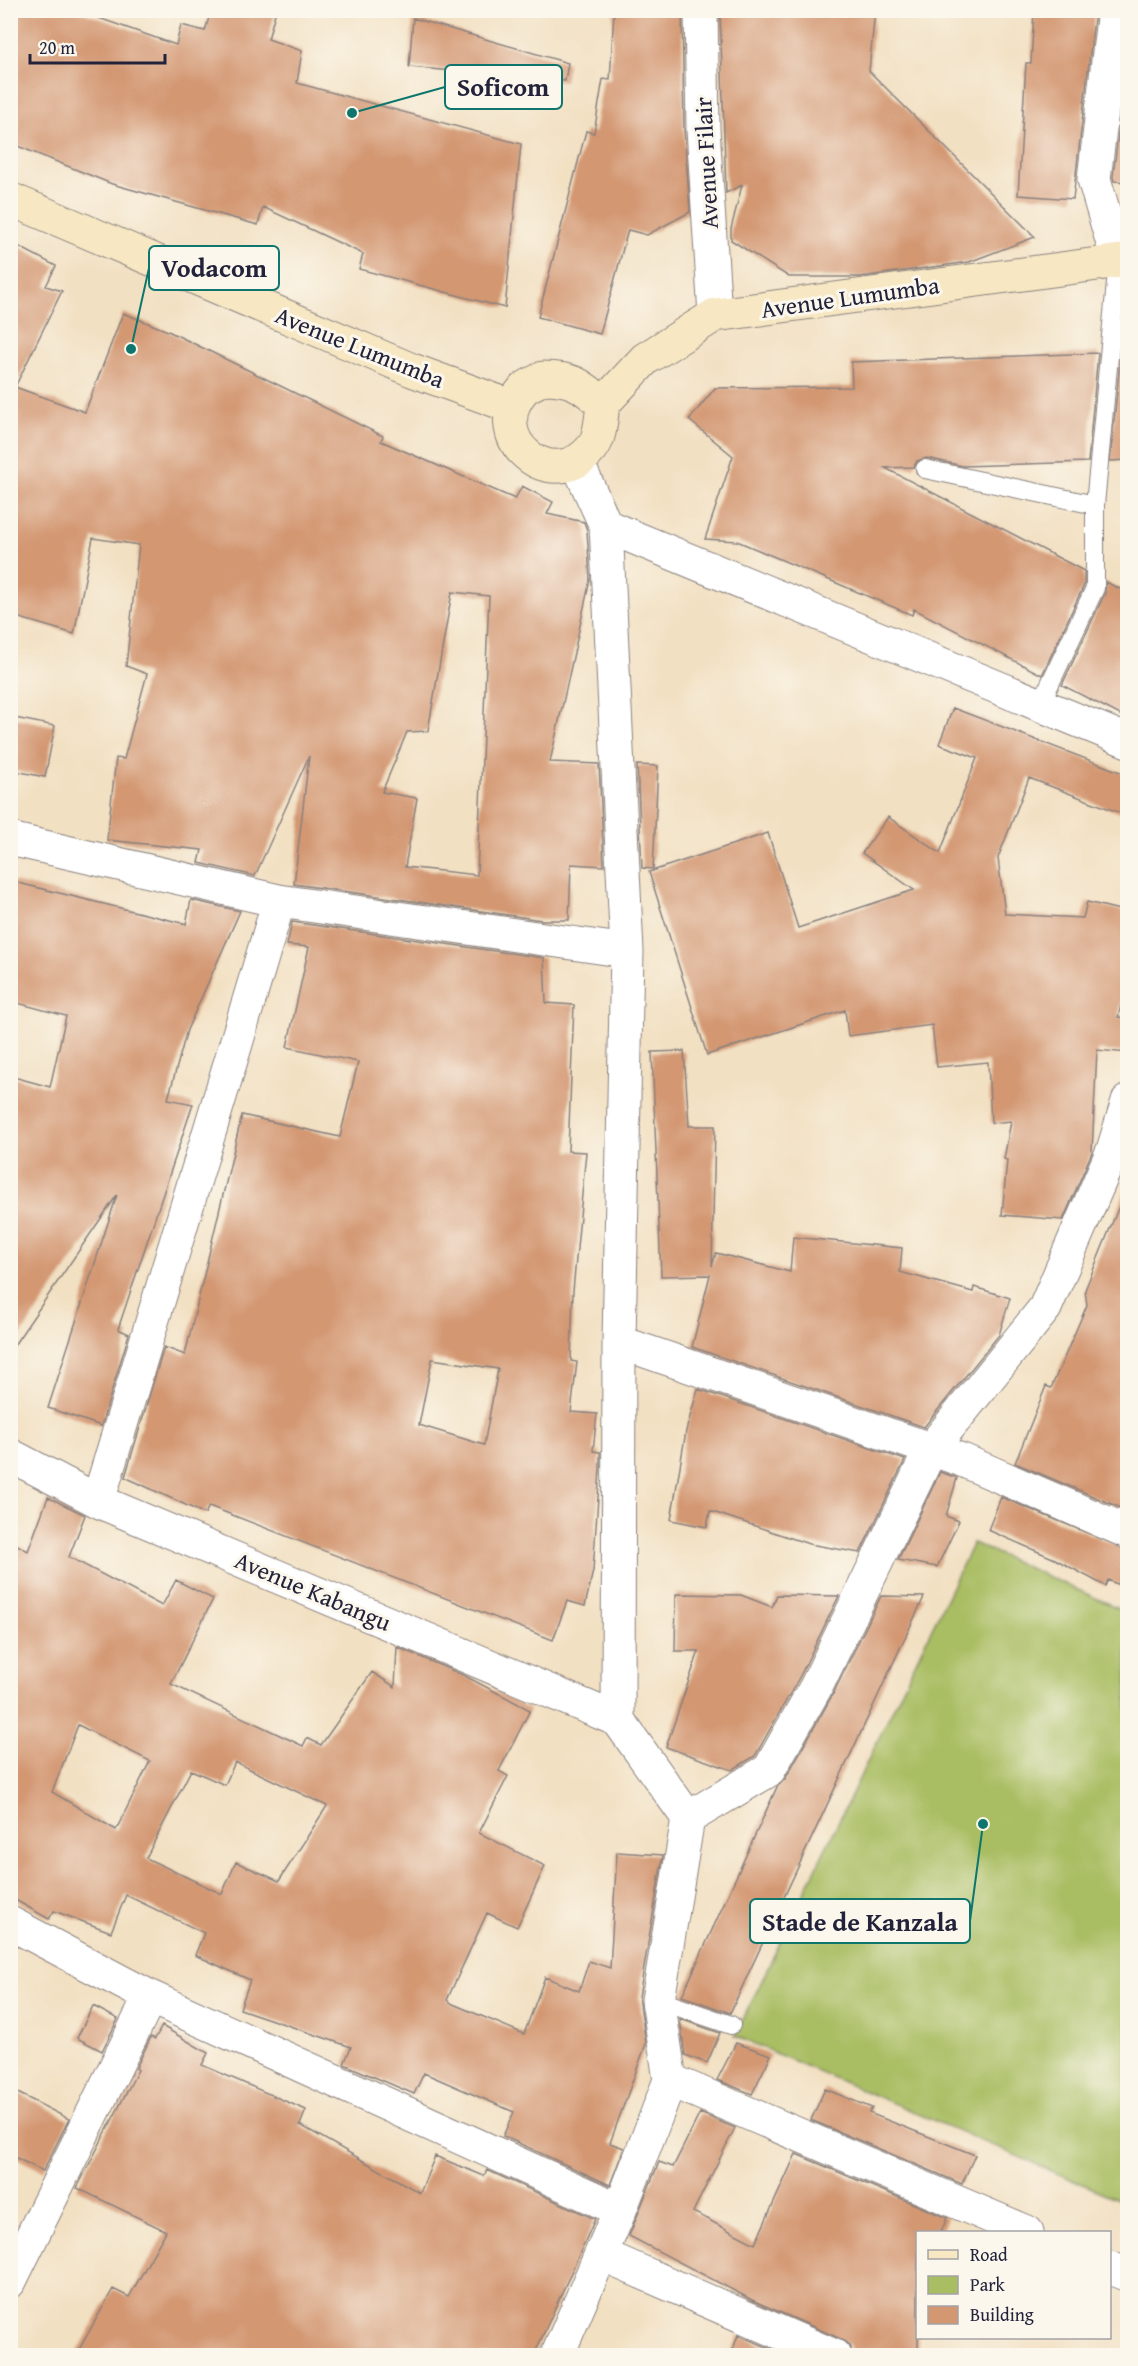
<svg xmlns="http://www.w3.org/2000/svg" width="1138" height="2366" font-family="'Gentium Book Plus',serif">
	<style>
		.green { fill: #a9bd62; stroke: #66704e; stroke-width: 1.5 }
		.building { fill: #d39772; fill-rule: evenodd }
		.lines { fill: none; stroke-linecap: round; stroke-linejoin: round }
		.service-casing { stroke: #8a817e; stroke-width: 20 }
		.minor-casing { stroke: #8a817e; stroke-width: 35 }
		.secondary-casing { stroke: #8a817e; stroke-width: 35 }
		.service { stroke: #fff; stroke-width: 18 }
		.minor { stroke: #fff; stroke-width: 33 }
		.secondary { stroke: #f7e8c3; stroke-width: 33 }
		.labels { text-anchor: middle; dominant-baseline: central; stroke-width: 6; stroke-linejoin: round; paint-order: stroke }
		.street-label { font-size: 24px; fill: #22223b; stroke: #fbf7ec }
		.leader { fill: none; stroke: #0f766e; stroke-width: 2 }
		.callout-dot { fill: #0f766e; stroke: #fbf7ec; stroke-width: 2 }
		.callout { fill: #fbf7ec; stroke: #0f766e; stroke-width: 2 }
		.callout-label { font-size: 26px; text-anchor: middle; font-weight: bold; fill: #22223b }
	</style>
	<rect width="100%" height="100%" fill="#fbf7ec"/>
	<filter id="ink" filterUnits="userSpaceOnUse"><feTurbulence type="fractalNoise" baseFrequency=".0167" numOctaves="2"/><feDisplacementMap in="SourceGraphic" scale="12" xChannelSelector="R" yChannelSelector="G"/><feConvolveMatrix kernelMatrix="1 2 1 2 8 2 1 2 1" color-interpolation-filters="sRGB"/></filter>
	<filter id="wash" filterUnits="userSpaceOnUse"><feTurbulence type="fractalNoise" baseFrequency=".008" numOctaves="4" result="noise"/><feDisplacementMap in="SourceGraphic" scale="24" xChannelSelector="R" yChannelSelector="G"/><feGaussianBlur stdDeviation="1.35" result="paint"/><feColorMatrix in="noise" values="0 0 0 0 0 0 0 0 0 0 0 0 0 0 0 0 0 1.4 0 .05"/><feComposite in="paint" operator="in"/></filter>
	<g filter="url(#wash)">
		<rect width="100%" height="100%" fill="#f2e0c2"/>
		<path class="green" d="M973,1543L1127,1612V2203L735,2036Z"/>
		<g id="blocks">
			<path class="building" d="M10,10H76L176,45L181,25L205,31L211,10H276L268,39L302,51L297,83L521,144L505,308L359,269L363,254L263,207L258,225L112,184L10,143Z
				M614,10H682L684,129L690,212L647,235L628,230L600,334L538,317L586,131L594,133L603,79L610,80Z
				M720,10H875L869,71L1035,237L969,262L860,277H789L731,240V229L742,185L726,193Z
				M1034,10H1095L1073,199L1018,195L1026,63H1031Z
				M413,18L568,63L565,81L409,67Z
				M1128,55V182L1114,181L1113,177Z
				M10,242L56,266L46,286L62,291L15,387L85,412L123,313L168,331L383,436L381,441L515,499L522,486L553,502L547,514L584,522L587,530L590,580L550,762L599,764L604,866L571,864L569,920H542L294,884L309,756L255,876L199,863L202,850L107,840L116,758L124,759L147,674L126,666L139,545L93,538L74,634L10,615ZM452,592L489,596L477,875L405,867L417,798L382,792L407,732L428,731Z
				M1121,352H1128V460L1110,461Z
				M1098,353L1088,462L963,466L927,458L917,461L914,467L885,468L1084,571V585L1042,675L914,609L912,615L737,541L705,539L733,456L689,420L715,388L852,387L851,362Z
				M1106,582L1128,593V719L1062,685L1105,593Z
				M953,708L1128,775V816L1029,778L998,858L1005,914L1083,918L1087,902L1128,912V980L1118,1017L1128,1018V1053L1097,1050L1092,1152L1063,1220L1002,1215L1007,1160L1004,1159L1011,1121L991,1123L988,1062L937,1067L932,1025L848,1036L845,1010L707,1055L649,872L768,833L798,928L914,890L862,853L888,817L940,853L977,758L939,744Z
				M10,717L55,726L45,777L10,770Z
				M637,765L658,766L653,869L642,868Z
				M10,881L186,924L191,900L240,911L187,1030L168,1099L193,1104L118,1329L129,1334L101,1426L48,1408L117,1195L10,1351V1076L50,1087L66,1016L10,1001Z
				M292,922L544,958L546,1003L574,1005L568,1151L586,1152L573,1291L571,1361L577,1362L571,1412L597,1414L593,1451L600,1452V1468L593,1571L585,1606L567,1601L553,1640L209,1506L205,1514L125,1477L164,1347L185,1355L242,1115L340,1137L358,1062L287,1047L309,947L287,945ZM432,1359L498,1369L484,1445L419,1425Z
				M684,1051L689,1126H715L712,1266L716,1253L790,1272L793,1237L902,1248L900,1272L973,1292L974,1287L1010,1298L999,1335L924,1427L692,1347L710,1275L661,1276L652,1052Z
				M1126,1189H1128V1511L1015,1463L1046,1386L1051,1388L1087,1305L1085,1290Z
				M698,1389L905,1460L860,1553L809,1544L710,1511L707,1527L671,1520L686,1431Z
				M940,1472L957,1478L946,1516L959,1521L937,1567L898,1560Z
				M48,1497L85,1515L69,1557L162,1606L176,1580L213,1599L171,1684L303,1746L307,1738L321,1745L372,1672L395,1687L397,1647L465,1676L530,1710L499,1771L508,1776L479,1833L545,1866L517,1927L487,1913L447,2000L453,2004L524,2034L545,1977L579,1991L589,1961L610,1968L617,1852L663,1855L639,1997L646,2044L610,2143L624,2148L610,2185L503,2136L514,2112L424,2073L414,2094L344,2064L351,2047L240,2009L250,1980L195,1955L204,1933L126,1895L111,1932L54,1911L49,1919L10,1897V1541L28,1551ZM78,1725L150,1761L116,1830L52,1792ZM235,1762L327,1806L279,1881L236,1862L222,1894L146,1858L191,1770L225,1785Z
				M1001,1497L1128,1550V1589L1108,1580L1105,1586L1055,1559L988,1530Z
				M676,1594L741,1595L772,1607L777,1595L839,1596L800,1676L755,1756L732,1770L666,1747L699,1651H675Z
				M881,1596L924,1597L730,2013L682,1996L777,1787L785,1779L833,1694Z
				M93,2006L118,2019L102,2051L77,2038Z
				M680,2019L720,2033L707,2063L685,2055Z
				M162,2026L208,2053L202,2065L306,2110L300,2125L420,2193L435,2156L484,2176L487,2170L595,2219L534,2355H76L113,2289L129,2297L166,2231L77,2188L138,2070L136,2068L151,2037L155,2039Z
				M736,2043L771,2055L752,2094L717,2080Z
				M10,2089L69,2119L43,2171L10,2155Z
				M825,2089L872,2108L869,2113L975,2155L962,2184L811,2120Z
				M700,2113L735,2128L693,2212L755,2244L796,2154L947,2218L941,2232H918V2355H852L849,2345L841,2339L752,2300L629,2236L659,2162L673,2167Z
				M738,2335L786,2355H731Z"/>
		</g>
	</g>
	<g filter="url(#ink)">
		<use href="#blocks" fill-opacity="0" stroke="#8a817e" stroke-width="1.5"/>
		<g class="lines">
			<g class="service-casing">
				<path id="service" d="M925,469L1095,505L1118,261
					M1040,705L1095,588V505
					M658,2000L731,2025"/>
			</g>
			<g class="minor-casing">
				<path id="minor" d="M701,10L703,129L715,315
					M1114,10L1094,179L1118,261
					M606,526L1128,741
					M10,839L279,901L627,951
					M619,1342L962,1460L1128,1532
					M10,1455L98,1501L618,1720
					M98,1501L279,901
					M688,1818L769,1770L817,1685L931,1449L1045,1308L1113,1150L1128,1101
					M10,1923L150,1997L620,2210
					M670,2080L1027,2232
					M602,2255L834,2356
					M1110,2268L1128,2275
					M10,2281L150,1997
					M557,2356L620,2210L670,2080L658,2000L688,1818L618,1720L619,1342L627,951L606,526L577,462"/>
			</g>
			<g class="secondary-casing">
				<path id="secondary" d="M10,199L412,370L513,407
					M543,378C572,378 581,384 603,404C601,417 601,437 592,448C552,497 482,437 523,390C528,385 537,382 543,378Z
					M603,404L645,359L715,315L1128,260"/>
			</g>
			<use href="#service" class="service"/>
			<use href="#minor" class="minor"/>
			<use href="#secondary" class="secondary"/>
		</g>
	</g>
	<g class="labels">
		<g class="street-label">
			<text transform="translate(706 163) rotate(-93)">Avenue Filair</text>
			<text transform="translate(850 297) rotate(-8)">Avenue Lumumba</text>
			<text transform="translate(360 347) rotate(22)">Avenue Lumumba</text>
			<text transform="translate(313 1591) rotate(23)">Avenue Kabangu</text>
		</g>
	</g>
	<path class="leader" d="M352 113L445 87M131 349L149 268M983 1824L970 1921"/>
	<g class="callout-dot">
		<circle cx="352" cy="113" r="6"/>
		<circle cx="131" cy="349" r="6"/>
		<circle cx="983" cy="1824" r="6"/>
	</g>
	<g class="callout">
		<rect x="445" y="65" width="117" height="44" rx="6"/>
		<rect x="149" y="246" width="130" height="44" rx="6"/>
		<rect x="750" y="1899" width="220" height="44" rx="6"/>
	</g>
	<g class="callout-label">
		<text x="503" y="96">Soficom</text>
		<text x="214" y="277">Vodacom</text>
		<text x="860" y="1931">Stade de Kanzala</text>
	</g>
	<rect width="1138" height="2366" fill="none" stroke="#fbf7ec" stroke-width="36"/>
	<rect x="916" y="2231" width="195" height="108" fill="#fbf7ec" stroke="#a4a2a5" stroke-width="1.5"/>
	<rect x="928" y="2250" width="30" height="9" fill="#f7e8c3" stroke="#a4a2a5" stroke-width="1.5"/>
	<text x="970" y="2261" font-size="18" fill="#22223b">Road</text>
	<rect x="928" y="2276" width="30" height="18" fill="#a9bd62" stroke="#a4a2a5" stroke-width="1.5"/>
	<text x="970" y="2291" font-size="18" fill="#22223b">Park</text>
	<rect x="928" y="2306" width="30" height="18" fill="#d39772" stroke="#a4a2a5" stroke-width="1.5"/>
	<text x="970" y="2321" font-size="18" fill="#22223b">Building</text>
	<path d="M30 54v9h135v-9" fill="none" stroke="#22223b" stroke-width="3"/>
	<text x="39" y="54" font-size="18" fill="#22223b" stroke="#fbf7ec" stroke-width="4.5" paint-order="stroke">20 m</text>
</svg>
